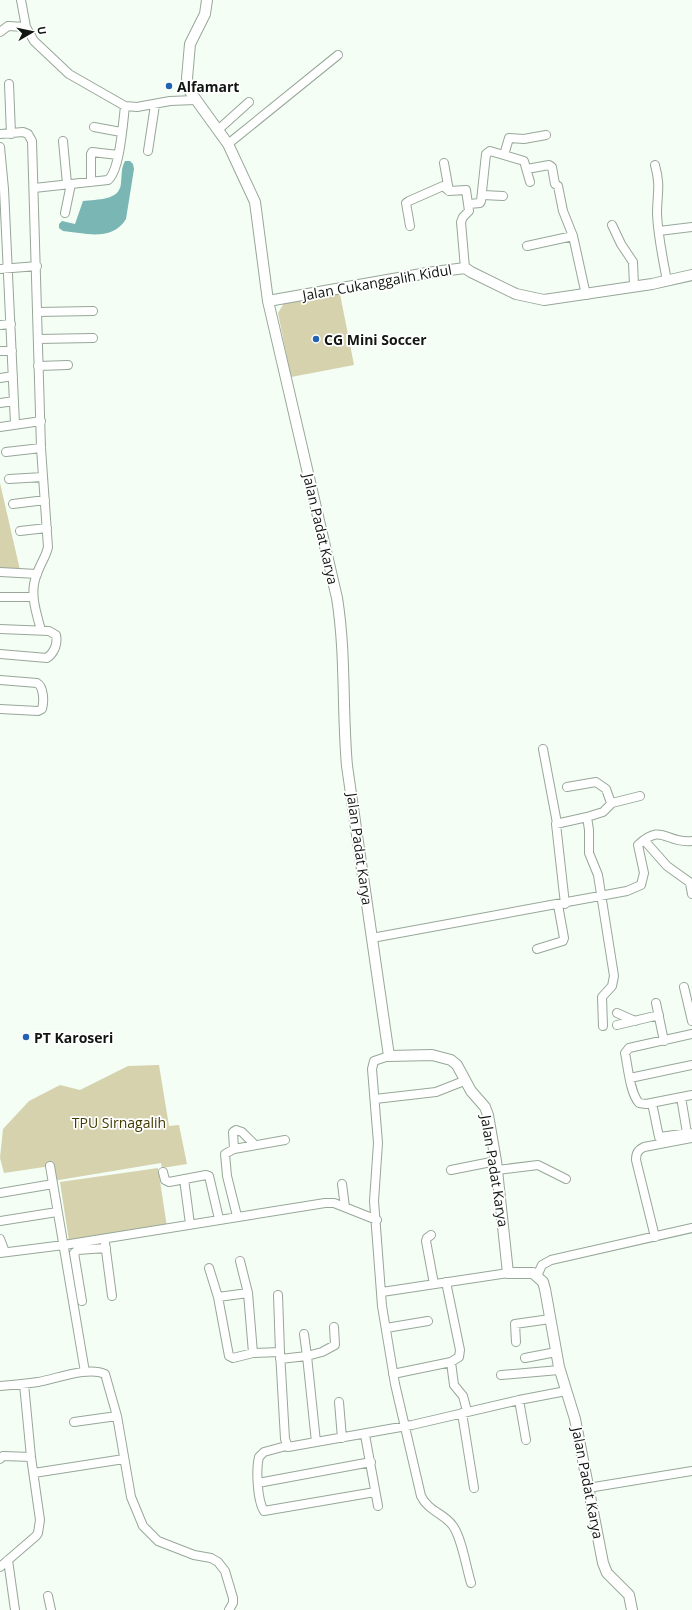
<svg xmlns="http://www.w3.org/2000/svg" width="692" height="1610" font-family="'Open Sans',sans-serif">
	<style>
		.green { fill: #d5d2ad }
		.water { fill: #7ab6b3 }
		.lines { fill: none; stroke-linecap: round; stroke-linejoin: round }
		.minor-casing { stroke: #97a798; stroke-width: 10 }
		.tertiary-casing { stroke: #97a798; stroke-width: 12 }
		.minor { stroke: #fff; stroke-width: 8 }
		.tertiary { stroke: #fff; stroke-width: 10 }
		.poi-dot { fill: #2362b3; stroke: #fff; stroke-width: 1.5 }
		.labels { text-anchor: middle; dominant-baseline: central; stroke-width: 3.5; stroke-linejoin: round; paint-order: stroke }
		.poi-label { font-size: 14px; font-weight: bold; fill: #101611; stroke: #fff; text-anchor: start }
		.street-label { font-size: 14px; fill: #101611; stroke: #fff }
		.park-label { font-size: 14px; fill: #403b00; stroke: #fff }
	</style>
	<rect width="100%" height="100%" fill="#f4fef5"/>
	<path class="green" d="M340,294L354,365L291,377L278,313L284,303Z
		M0,483L20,570L0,569Z
		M159,1065L169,1126L179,1125L187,1164L162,1168L161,1163L53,1181L51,1166L4,1173L0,1158L3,1129L29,1101L60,1085L80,1090L128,1066Z
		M158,1168L167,1227L69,1241L60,1182Z"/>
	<path class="water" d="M125,161H130L133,164L134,169L126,219C112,242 85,233 63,231L59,228V224L62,221L75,224L83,201C97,199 120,201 121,183C122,175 121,168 125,161Z"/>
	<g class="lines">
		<g class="minor-casing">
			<path id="minor" d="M21,0L26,27L34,41L69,74L125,106L137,107L170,101L195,100
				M0,32L8,26L26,27
				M9,84L11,134
				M94,127L121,132
				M219,129L249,102
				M0,134L23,132L28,134L32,141L41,448L48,547C46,557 40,564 37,574C29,592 36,612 41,630
				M63,141L67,184
				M228,144L338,55
				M0,147L4,189L15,424
				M148,151L155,105
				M504,155L509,138L524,139L546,135
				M444,163L449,191
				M655,165C661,187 657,193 657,214C658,237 663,259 667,281
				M527,169L549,165L552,167L555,184L558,186L563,211L573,236L586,295
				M91,182V154L92,152L118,155
				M34,188L108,180C120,171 123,122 125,106
				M483,195L503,196
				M469,204L480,203L481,201L486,154L490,151L524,161L530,182
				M65,213L71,184
				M612,225L621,244L633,262L634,286
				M410,226L406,203L409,201L443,186L449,191L466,190L469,211L463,217L461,222L465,268
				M659,231L692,227
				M527,246L573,236
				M0,269L37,266
				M37,312L93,311
				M0,325L11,324
				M38,339L93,338
				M0,351H12
				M38,366L68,365
				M0,378L13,376
				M0,403L14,401
				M0,427L41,421
				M6,452L41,448
				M9,479L43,477
				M13,504L45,500
				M20,531L47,528
				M0,572L37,574
				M0,597H33
				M0,629L49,631L56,635C58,644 54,653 47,658L0,654
				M0,680L37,683C44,687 44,702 42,709L38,711L0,709
				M543,749L557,823
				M567,787L596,782L606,789L611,803
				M587,817L589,830V853L598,875L614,976L612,986L602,997L603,1026
				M644,840L667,866L692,884
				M690,883L692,894
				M565,904L556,824L587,817L603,812L612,803L640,796
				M372,938L627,891L641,885L644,873L638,845C663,822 665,844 692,841
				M537,949L563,941L564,938L558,905
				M684,987L692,1021
				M656,1003L664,1041
				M617,1013L635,1021
				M617,1025L659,1015
				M692,1034L629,1048L625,1053C628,1067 630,1093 639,1103L646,1104L692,1095
				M389,1056L374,1061L372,1069L378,1143L374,1201L382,1306L395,1384L421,1496C429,1512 444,1513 453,1526C462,1539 466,1567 471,1583
				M630,1078L692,1065
				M681,1097L687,1133
				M375,1099L436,1092L464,1081
				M652,1103L659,1137L690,1133
				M234,1149L233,1132L236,1130L242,1132L255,1145
				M50,1166L85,1372
				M451,1170L496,1161
				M497,1170L538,1165L566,1179
				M163,1172L165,1180L169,1182L206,1175L209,1176L219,1219
				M184,1179L190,1224
				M342,1184L345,1207
				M0,1193L53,1184
				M237,1216L227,1176L225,1154L234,1149L285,1140
				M0,1221L57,1212
				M431,1235L427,1238L426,1241L434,1284
				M655,1237L636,1160C636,1153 638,1150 644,1147L692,1138
				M0,1239L5,1252
				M105,1243L112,1296
				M0,1253L64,1245L325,1203H334L377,1220
				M240,1261L248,1293
				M209,1268L218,1297L229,1356L233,1358L253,1353L280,1352L285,1439L288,1447L412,1425L519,1400L566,1391
				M537,1276L542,1265L551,1260L692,1228
				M382,1292L508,1273
				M278,1295L280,1352
				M218,1297L248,1293L253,1353
				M82,1301L74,1253L78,1250L106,1248
				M386,1328L428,1321
				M304,1334L307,1356L322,1352L335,1345L334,1327
				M516,1342L515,1324L550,1319
				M525,1358L556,1352
				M280,1359L307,1356L316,1442
				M451,1362L454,1385L463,1396L467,1411
				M393,1374L451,1362L459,1357L460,1350L446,1282
				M501,1375L559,1370
				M0,1386C13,1385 25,1384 38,1382C56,1379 88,1366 105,1374L117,1416L131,1497L143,1526L158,1541L194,1555L211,1558L218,1562L225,1571L233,1598V1603L229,1610
				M519,1400L526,1440
				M339,1402L342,1438
				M462,1413L474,1488
				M74,1422L117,1416
				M365,1435L378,1506
				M286,1446L264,1452L259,1457C256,1469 257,1500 264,1511L375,1492
				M0,1459L3,1456L31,1457
				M34,1473L124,1459
				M258,1483L371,1462
				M588,1488L692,1471
				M8,1560L15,1610
				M0,1567L36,1536L38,1533L40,1520L31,1457L24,1384
				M48,1596L51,1610"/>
		</g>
		<g class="tertiary-casing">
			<path id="tertiary" d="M207,0L205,14L190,44L187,78L189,90L228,144L255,202L268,301L337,598C346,654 342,710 347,766L389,1056L432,1055L451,1060L457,1065L471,1091L485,1107L488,1115L496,1161L508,1273H533L543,1282L545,1289L559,1367L575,1419L603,1563L607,1573L629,1595L632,1610
				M268,301L427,273L465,268L471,272L516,294L544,300L652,284L692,275"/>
		</g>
		<use href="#minor" class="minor"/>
		<use href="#tertiary" class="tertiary"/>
	</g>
	<g class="poi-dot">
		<circle cx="169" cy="86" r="4"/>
		<circle cx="316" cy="339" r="4"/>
		<circle cx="26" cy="1037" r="4"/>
	</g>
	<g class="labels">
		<g class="poi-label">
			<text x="177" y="86">Alfamart</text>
			<text x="324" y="339">CG Mini Soccer</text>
			<text x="34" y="1037">PT Karoseri</text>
		</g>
		<g class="street-label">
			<text transform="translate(377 282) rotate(-10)">Jalan Cukanggalih Kidul</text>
			<text transform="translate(321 529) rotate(77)">Jalan Padat Karya</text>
			<text transform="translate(360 849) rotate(82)">Jalan Padat Karya</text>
			<text transform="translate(495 1171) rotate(81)">Jalan Padat Karya</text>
			<text transform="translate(588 1483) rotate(79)">Jalan Padat Karya</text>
		</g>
		<g class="park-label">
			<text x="119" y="1122">TPU Sirnagalih</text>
		</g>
	</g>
	<g transform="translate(32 32) rotate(81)" stroke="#ffffff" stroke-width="3" paint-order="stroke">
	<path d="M0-3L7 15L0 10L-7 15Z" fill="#101611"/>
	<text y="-6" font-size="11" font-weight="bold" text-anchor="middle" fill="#101611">U</text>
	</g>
</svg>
